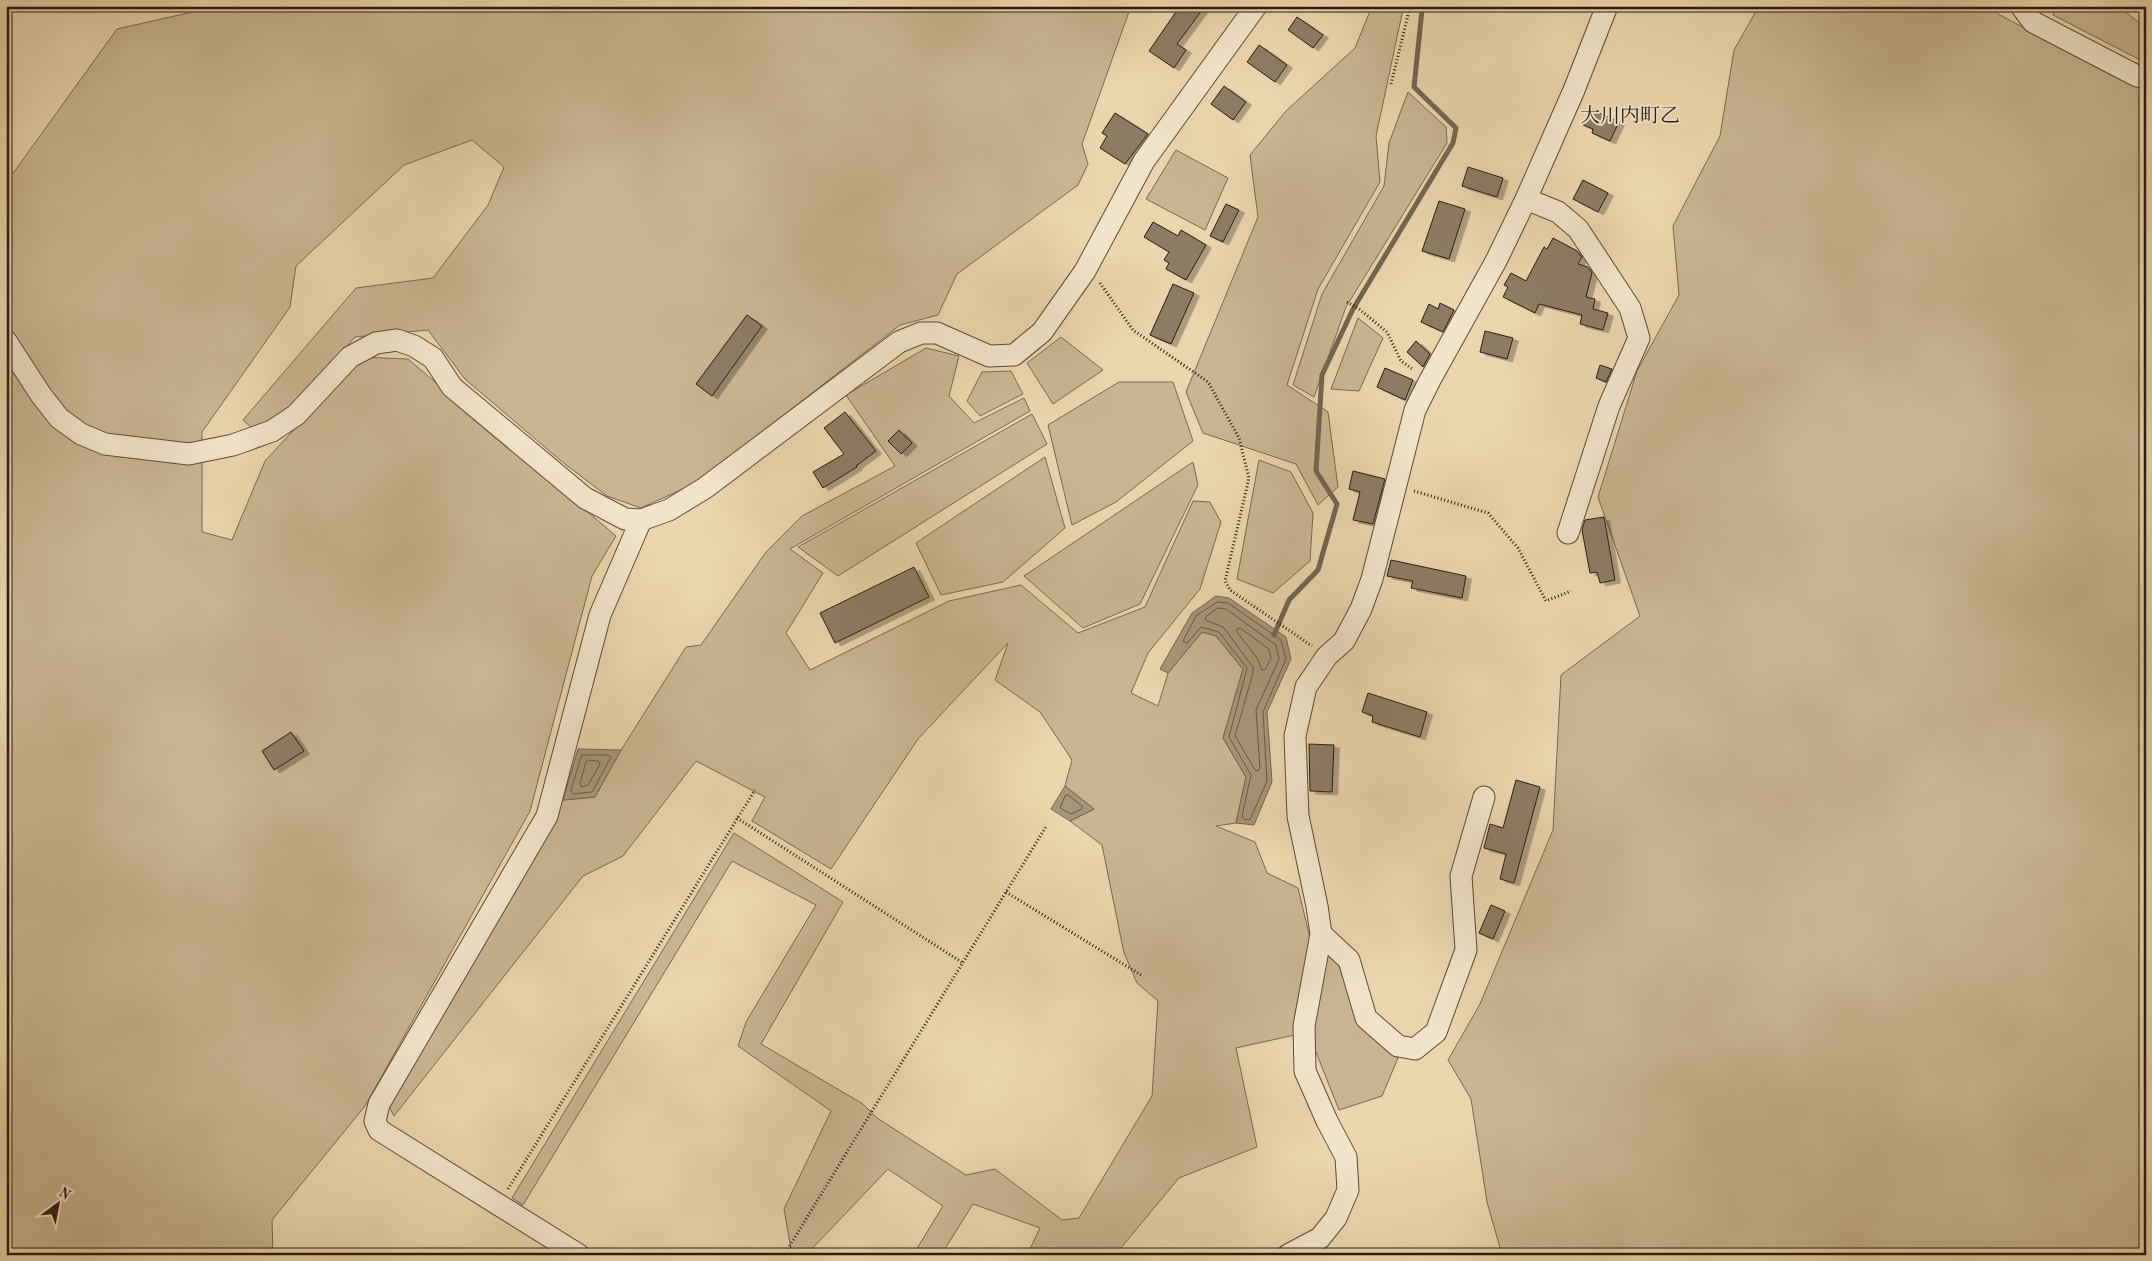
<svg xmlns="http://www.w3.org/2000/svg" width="2152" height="1261" font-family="'Old Standard TT','Noto Serif JP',serif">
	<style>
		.green { fill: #cab592; stroke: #786852 }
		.water { fill: #a89678; stroke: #746550 }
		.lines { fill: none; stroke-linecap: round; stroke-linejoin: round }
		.shore { stroke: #685846; stroke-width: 1 }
		.stream { stroke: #746550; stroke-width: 5 }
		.building { fill: #8d7c63; stroke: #271b13; filter: url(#shadow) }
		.minor-casing { stroke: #584a39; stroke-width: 23 }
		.path { stroke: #271b13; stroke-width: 3; stroke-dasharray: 1 2.5; stroke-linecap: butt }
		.minor { stroke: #f2e4c9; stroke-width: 21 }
		.labels { text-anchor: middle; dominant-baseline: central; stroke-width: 4; stroke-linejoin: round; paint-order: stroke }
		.quarter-label { font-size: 20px; fill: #271b13; stroke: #f2e4c9 }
	</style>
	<defs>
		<filter id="shadow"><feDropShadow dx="5.5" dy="3" stdDeviation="0" flood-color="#0004"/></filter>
	</defs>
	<rect width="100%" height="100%" fill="#ebd5ac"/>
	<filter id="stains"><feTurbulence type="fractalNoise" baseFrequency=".004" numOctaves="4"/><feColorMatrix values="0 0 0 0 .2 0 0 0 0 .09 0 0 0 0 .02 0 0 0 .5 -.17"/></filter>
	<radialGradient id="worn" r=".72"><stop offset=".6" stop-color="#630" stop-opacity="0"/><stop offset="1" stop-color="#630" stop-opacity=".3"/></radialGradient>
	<path class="green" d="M219,6H1131L1082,144L1088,164L1078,185L957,274L938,315L900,325L696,483L641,508L607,496L561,461L465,379L428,330L355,337L292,408L254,430L243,420L356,288L433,278L488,205L504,167L472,140L404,165L296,266L290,307L202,432V532L232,540L265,461L361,357L408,359L616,536L592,576L530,811L365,1106L272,1220L273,1255H6V183L117,29Z
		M1372,6H1407L1402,14L1376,136L1380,182L1318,289L1287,385L1328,412L1338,487L1318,505L1296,464L1203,433L1186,392L1258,217L1250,155L1286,111L1355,48Z
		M1759,6H1996L1998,14L2136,87H2146V1255H1502L1487,1202L1471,1099L1448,1060L1480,1004L1553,830L1561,675L1640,616L1598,497L1637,371L1679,295L1673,226L1720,136L1734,50Z
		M2055,6H2118L2146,28V63L2053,15Z
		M1408,92L1446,127L1447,143L1346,307L1314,397L1293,385L1322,294L1384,186L1389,143Z
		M1176,150L1228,178L1205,230L1146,199Z
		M1358,318L1383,338L1359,391L1331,389Z
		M1061,337L1103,370L1053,404L1027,363Z
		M926,348L959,356L949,396L974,423L1024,398L1030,411L790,549L823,573L786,633L810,670L949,601L1021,585L1078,633L1145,607L1193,501L1210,502L1221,522L1200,589L1148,653L1131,693L1158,706L1168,673L1202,632L1216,636L1243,669L1223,738L1246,777L1236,823L1216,826L1255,842L1267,873L1298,888L1310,938L1337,959L1358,1020L1398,1058L1382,1096L1339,1110L1308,1032L1236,1048L1257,1147L1179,1178L1115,1255H1027L1040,1228L973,1204L941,1255H913L943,1206L888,1169L806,1255H792L784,1209L831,1111L738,1046L746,1022L816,905L732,861L523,1205L512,1198L734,833L843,902L761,1044L863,1104L877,1118L966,1175L995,1169L1062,1220L1079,1218L1152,1096L1158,1001L1137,983L1124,953L1102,845L1070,821L1094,809L1065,786L1072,760L1040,712L995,680L1008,643L918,739L831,869L752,821L765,797L696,761L623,856L583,876L394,1116L388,1105L563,800L595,797L621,750L686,647L701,645L766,552L802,516L895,466L846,395Z
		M1011,371L1023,394L980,416L967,401L982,372Z
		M1119,382H1173L1193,441L1116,502L1072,525L1048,425Z
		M1032,414L1047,444L838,576L798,547Z
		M1045,457L1065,528L1003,582L941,595L916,543Z
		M1259,460L1291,472L1313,513L1310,561L1273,593L1237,579Z
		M1193,462L1198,485L1140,604L1083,628L1024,576Z"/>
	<path class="water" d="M1216,596L1229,598L1286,637L1291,659L1267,712L1272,782L1254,825L1236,823L1246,777L1223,738L1243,669L1216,636L1202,632L1168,673L1160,669L1192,613Z
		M578,749L621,750L595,797L563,800Z
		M1065,786L1094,809L1070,821L1051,809Z"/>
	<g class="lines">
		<path class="shore" d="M1218,602L1228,603L1281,640L1286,659L1263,712L1267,781L1250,820L1244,819L1242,816L1251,775L1229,737L1247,668L1219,632L1201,627L1187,643L1183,641L1196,616Z
			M1218,608L1226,609L1276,645L1279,659L1256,710L1260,768L1258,771L1255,770L1235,736L1253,673V667L1223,627L1205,620L1206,617Z
			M1237,629L1240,628L1269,649L1271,658L1265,670H1262L1257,658L1237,632Z
			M582,755H608L611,757L592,792L573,794L571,791Z
			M588,760L598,761L600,764L588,785L581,787L580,783L586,762Z
			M1068,795L1082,806V809L1071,814L1060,808L1065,796Z"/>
		<path class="stream" d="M1274,635L1289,600L1318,570L1337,504L1316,471L1322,375L1353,309L1453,143L1456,128L1414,87L1422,10L1424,6"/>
	</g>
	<path class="building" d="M1180,6H1205L1177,44L1186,50L1174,68L1149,51Z
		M1297,17L1323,35L1313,48L1288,30Z
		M1259,45L1287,65L1275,82L1247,62Z
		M1224,86L1246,102L1233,120L1211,104Z
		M1590,108L1619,122L1610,141L1592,133L1593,129L1583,125Z
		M1115,113L1148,134L1125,164L1100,148L1107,136L1102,133Z
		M1468,167L1503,178L1497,197L1462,186Z
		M1583,180L1608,193L1598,212L1573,199Z
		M1439,201L1465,209L1449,259L1422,251Z
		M1226,204L1239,210L1223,242L1210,236Z
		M1153,222L1178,236L1181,230L1206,245L1186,280L1166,269L1169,263L1164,260L1169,252L1144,237Z
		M1553,238L1577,251L1582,257L1578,264L1588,267L1592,273L1586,297L1595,299L1593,309L1608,313L1603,330L1580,324L1582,315L1539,304L1535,313L1503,297L1508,287L1504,285L1511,273L1526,281L1544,247L1547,249Z
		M1173,284L1194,293L1171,344L1150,335Z
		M1440,303L1454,310L1443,332L1421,322L1429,304L1438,309Z
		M747,315L762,326L712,396L696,384Z
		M1485,331L1513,338L1507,359L1480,352Z
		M1416,341L1430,354L1423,367L1407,352Z
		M1600,365L1612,369L1606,382L1596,378Z
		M1385,368L1413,380L1405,400L1377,387Z
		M845,412L876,451L856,466L857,467L823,488L813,472L844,454L824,428Z
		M899,430L912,443L901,454L888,441Z
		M1353,471L1385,479L1373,524L1353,520L1360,492L1349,489Z
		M1604,517L1615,580L1600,583L1597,572L1590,573L1582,530L1585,520Z
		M1391,560L1466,576L1462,598L1411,588L1413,581L1387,576Z
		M914,567L929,597L835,643L820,613Z
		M1368,693L1427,712L1420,737L1372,722L1373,716L1362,712Z
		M291,732L304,751L274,770L262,751Z
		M1309,744L1334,745L1332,792L1310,791Z
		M1516,780L1540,787L1514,883L1500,879L1506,854L1484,848L1490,824L1503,828Z
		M1491,905L1505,911L1493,939L1479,933Z"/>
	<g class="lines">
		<g class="minor-casing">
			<path id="minor" d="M2021,6L2033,22L2137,76L2146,77
				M1526,199L1558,212L1578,229L1630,308L1639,338L1609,406L1568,533
				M6,341L41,395L59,418L81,434L105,444L189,454L233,445L272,431L296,415L350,357L376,343L397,340L414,346L433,358L452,387L585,498L625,519L641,520L669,510L705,488L899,342L921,333H937L989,356L1014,355L1042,332L1085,271L1144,161L1256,6
				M1321,934L1349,960L1366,1018L1398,1046L1415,1049L1436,1032L1466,950L1461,876L1484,797
				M579,1255L379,1130L375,1121L379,1104L547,816L600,615L641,520
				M1288,1255L1320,1238L1336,1218L1348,1190L1346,1157L1327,1121L1305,1071L1304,1026L1321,934L1317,906L1298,816L1295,736L1306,687L1327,656L1344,641L1361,609L1372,579L1415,410L1430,380L1496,261L1526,199L1574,90L1607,6"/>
		</g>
		<path class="path" d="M1391,84L1409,11L1412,6
			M1100,283L1133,330L1208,382L1239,438L1249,478L1225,581L1230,590L1312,646
			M1347,302L1359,309L1387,332L1401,361L1414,370
			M1414,491L1488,513L1518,548L1546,601L1571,591
			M737,818L963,963
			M1006,892L1141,975
			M508,1189L755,790
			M784,1255L1047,825"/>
		<use href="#minor" class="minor"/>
	</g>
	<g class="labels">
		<g class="quarter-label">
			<text x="1630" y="117">大川内町乙</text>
		</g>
	</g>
	<rect width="2152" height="1261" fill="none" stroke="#ebd5ac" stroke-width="25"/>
	<rect x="8" y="8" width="2137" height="1246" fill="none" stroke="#271b13" stroke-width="2.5"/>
	<rect x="12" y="12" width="2127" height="1236" fill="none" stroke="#271b13"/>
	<g transform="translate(58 1204) rotate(32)" stroke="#f2e4c9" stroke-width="4" paint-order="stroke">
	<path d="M0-4L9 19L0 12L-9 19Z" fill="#271b13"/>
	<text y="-8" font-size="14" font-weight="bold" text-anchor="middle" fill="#271b13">N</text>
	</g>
	<rect width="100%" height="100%" filter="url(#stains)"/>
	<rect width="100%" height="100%" fill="url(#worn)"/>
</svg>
